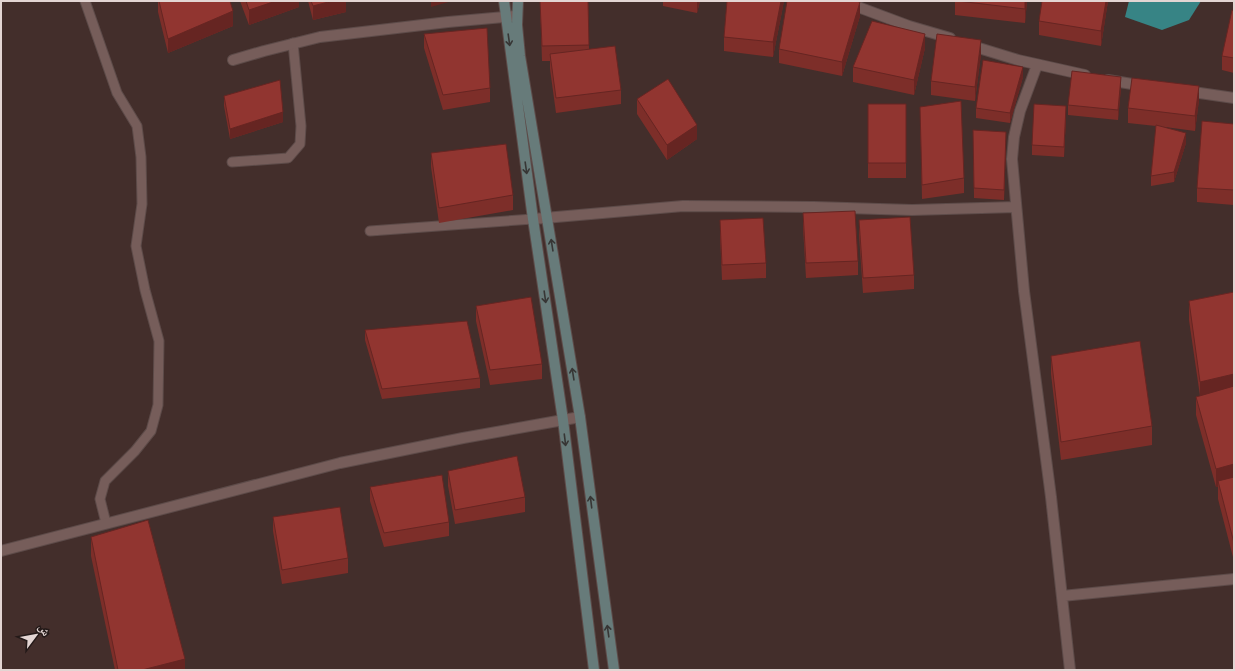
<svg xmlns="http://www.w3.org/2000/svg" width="1235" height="671" font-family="'Archivo Narrow','Noto Naskh Arabic',sans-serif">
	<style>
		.water { fill: #378485 }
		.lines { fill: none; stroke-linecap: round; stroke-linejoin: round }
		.lane-casing { stroke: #5d4b49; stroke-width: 11 }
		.street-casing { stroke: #5d4b49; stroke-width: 12 }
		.secondary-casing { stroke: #5d4b49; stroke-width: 12 }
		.lane { stroke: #765d5a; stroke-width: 9 }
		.street { stroke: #765d5a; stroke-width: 10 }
		.secondary { stroke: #677b7a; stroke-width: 10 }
		.wall { fill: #7d2e29 }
		.shaded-wall { fill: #662522 }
		.building { fill: #913530; stroke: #662522 }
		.oneway { stroke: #373635 }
	</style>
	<rect width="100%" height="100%" fill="#432e2b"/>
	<path class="water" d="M1129,1H1201L1189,20L1162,30L1125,17Z"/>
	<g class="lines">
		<g class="lane-casing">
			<path id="lane" d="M85,1L117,93L137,126L141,157L142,204L136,246L145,290L159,341L158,405L151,431L135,451L105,481L100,499L106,523
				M232,162L288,158L300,144L301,126L293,43
				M370,231L533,219"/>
		</g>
		<g class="street-casing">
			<path id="street" d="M842,1L909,26L950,38
				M969,45L1018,60L1085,75
				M233,60L264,51L320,37L448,22L515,16
				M1037,65L1020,111L1014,137L1012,159L1024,291L1051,497L1070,670
				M1108,80L1144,86
				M1186,91L1234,98
				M533,219L683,206L814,207L912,210L1016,207
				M1,551L340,463L463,438L580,417
				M1062,596L1234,579"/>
		</g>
		<g class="secondary-casing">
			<path id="secondary" d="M504,1L533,219L563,420L594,670
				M518,1L517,25L520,56L580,417L614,670"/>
		</g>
		<use href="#lane" class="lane"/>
		<use href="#street" class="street"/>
		<use href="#secondary" class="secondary"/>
	</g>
	<path class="wall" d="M158,1H230L233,26L168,53L158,12Z
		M240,1H299V7L249,25Z
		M308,1H346V12L313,20Z
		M540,1H588L589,49L621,90V104L556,113L550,69V61H542Z
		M663,1H700L697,13L663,6Z
		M727,1H784L773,57L724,51V37Z
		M919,1H936V2H922Z
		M955,1H1027L1025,23L955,15Z
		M1108,1L1101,46L1039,35V21Z
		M1234,11V73L1222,70V56Z
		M860,16L842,76L779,63V49Z
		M424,34L490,88V102L443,110L424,48Z
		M925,48L914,95L853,82V67Z
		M981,54L975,101L931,95V81Z
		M1023,77L1010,123L976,118V108Z
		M1121,87L1118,120L1068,115V105Z
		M224,96L283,122L230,139L224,106Z
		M637,99L697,139L667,160L637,114Z
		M1199,100L1195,131L1165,127L1186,143L1174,182L1151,186V176L1156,126L1128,123V108Z
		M868,104H906V178H868Z
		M920,107L964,178V193L922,199Z
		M1066,116L1064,157L1032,155V145Z
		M1234,124V205L1197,202V188Z
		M973,130L1006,142L1004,200L974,198Z
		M431,153L513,195V210L439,223L431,167Z
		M803,213L858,261V275L806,278L803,227Z
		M720,220L766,263V278L722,280L720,235Z
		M859,220L914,275V289L863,293L859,235Z
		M1234,292V561L1218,499V487H1216L1196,415V397L1200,396L1189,320V301Z
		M476,306L542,364V379L490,385L476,321Z
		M365,330L480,378V388L382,399L365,340Z
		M1051,356L1152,426V445L1061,460L1051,374Z
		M448,471L525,497V512L455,524L448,486Z
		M370,487L449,522V536L384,547L370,501Z
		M273,517L348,558V573L282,584L273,531Z
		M91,537L185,670H115L91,556Z"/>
	<path class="shaded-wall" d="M276,1H299V7L249,25V10Z
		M332,1H346V12L313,20V6Z
		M431,1H452L431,7Z
		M697,1H700L697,13Z
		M781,1H784L773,57V42Z
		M1025,1H1027L1025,23Z
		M1106,1H1108L1101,46V31Z
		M860,2V16L842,76V62Z
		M233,11V26L168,53V39Z
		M925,34V48L914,95V80Z
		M981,40V54L975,101V87Z
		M1023,67V77L1010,123V113Z
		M1121,77V87L1118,120V110Z
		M1199,86V100L1195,131V116Z
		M1066,106V116L1064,157V147Z
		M283,112V122L230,139V129Z
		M697,125V139L667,160V145Z
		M1006,132V142L1004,200V190Z
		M1186,133V143L1174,182V172Z
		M1234,374V393L1200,400V382Z
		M1234,464V483L1218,481V487H1216V469Z
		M185,659V670H142Z"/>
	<path class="building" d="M159,1H230L233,11L168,39Z
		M246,1H276L249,10Z
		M311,1H332L313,6Z
		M540,1H588L589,45L542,46Z
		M727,1H781L773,42L724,37Z
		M787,1H855L860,2L842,62L779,49Z
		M958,1H1025V9Z
		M1042,1H1106L1101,31L1039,21Z
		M1232,10L1234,11V58L1222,56Z
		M872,21L925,34L914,80L853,67Z
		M487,28L490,88L443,95L424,34Z
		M937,34L981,40L975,87L931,81Z
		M615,46L621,90L556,98L550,54Z
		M983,60L1023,67L1010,113L976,108Z
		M1072,71L1121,77L1118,110L1068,105Z
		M1132,78L1199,86L1195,116L1128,108Z
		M668,79L697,125L667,145L637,99Z
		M280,80L283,112L230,129L224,96Z
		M961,101L964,178L922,185L920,107Z
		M868,104H906V163H868Z
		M1034,104L1066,106L1064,147L1032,145Z
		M1202,121L1234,124V190L1197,188Z
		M1156,125L1186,133L1174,172L1151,176Z
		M973,130L1006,132L1004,190L974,188Z
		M506,144L513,195L439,208L431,153Z
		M855,211L858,261L806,263L803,213Z
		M910,217L914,275L863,278L859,220Z
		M763,218L766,263L722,265L720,220Z
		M1234,292V374L1200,382L1189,301Z
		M531,297L542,364L490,370L476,306Z
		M467,321L480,378L382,389L365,330Z
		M1140,341L1152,426L1061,442L1051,356Z
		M1234,386V464L1216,469L1196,397Z
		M517,456L525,497L455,510L448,471Z
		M442,475L449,522L384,533L370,487Z
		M1234,477V543L1218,481Z
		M340,507L348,558L282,570L273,517Z
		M148,520L185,659L142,670H118L91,537Z"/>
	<defs><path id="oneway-shaft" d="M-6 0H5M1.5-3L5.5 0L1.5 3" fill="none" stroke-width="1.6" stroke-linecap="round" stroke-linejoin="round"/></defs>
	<g class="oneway">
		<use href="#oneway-shaft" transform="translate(509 40) rotate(82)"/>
		<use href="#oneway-shaft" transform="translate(526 168) rotate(82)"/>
		<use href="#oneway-shaft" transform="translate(552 245) rotate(-99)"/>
		<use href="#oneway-shaft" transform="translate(545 297) rotate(82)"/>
		<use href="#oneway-shaft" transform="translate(573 374) rotate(-99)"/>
		<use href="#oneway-shaft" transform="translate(565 440) rotate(83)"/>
		<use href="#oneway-shaft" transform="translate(591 502) rotate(-97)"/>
		<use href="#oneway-shaft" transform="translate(608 631) rotate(-98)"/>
	</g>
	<rect width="1235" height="671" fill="none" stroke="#e3d5d3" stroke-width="4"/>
	<g transform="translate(36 635) rotate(58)" stroke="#231918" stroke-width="3" paint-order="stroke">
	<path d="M0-3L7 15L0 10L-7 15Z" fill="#e3d5d3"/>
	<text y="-6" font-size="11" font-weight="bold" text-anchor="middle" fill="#e3d5d3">ش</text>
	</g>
</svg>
